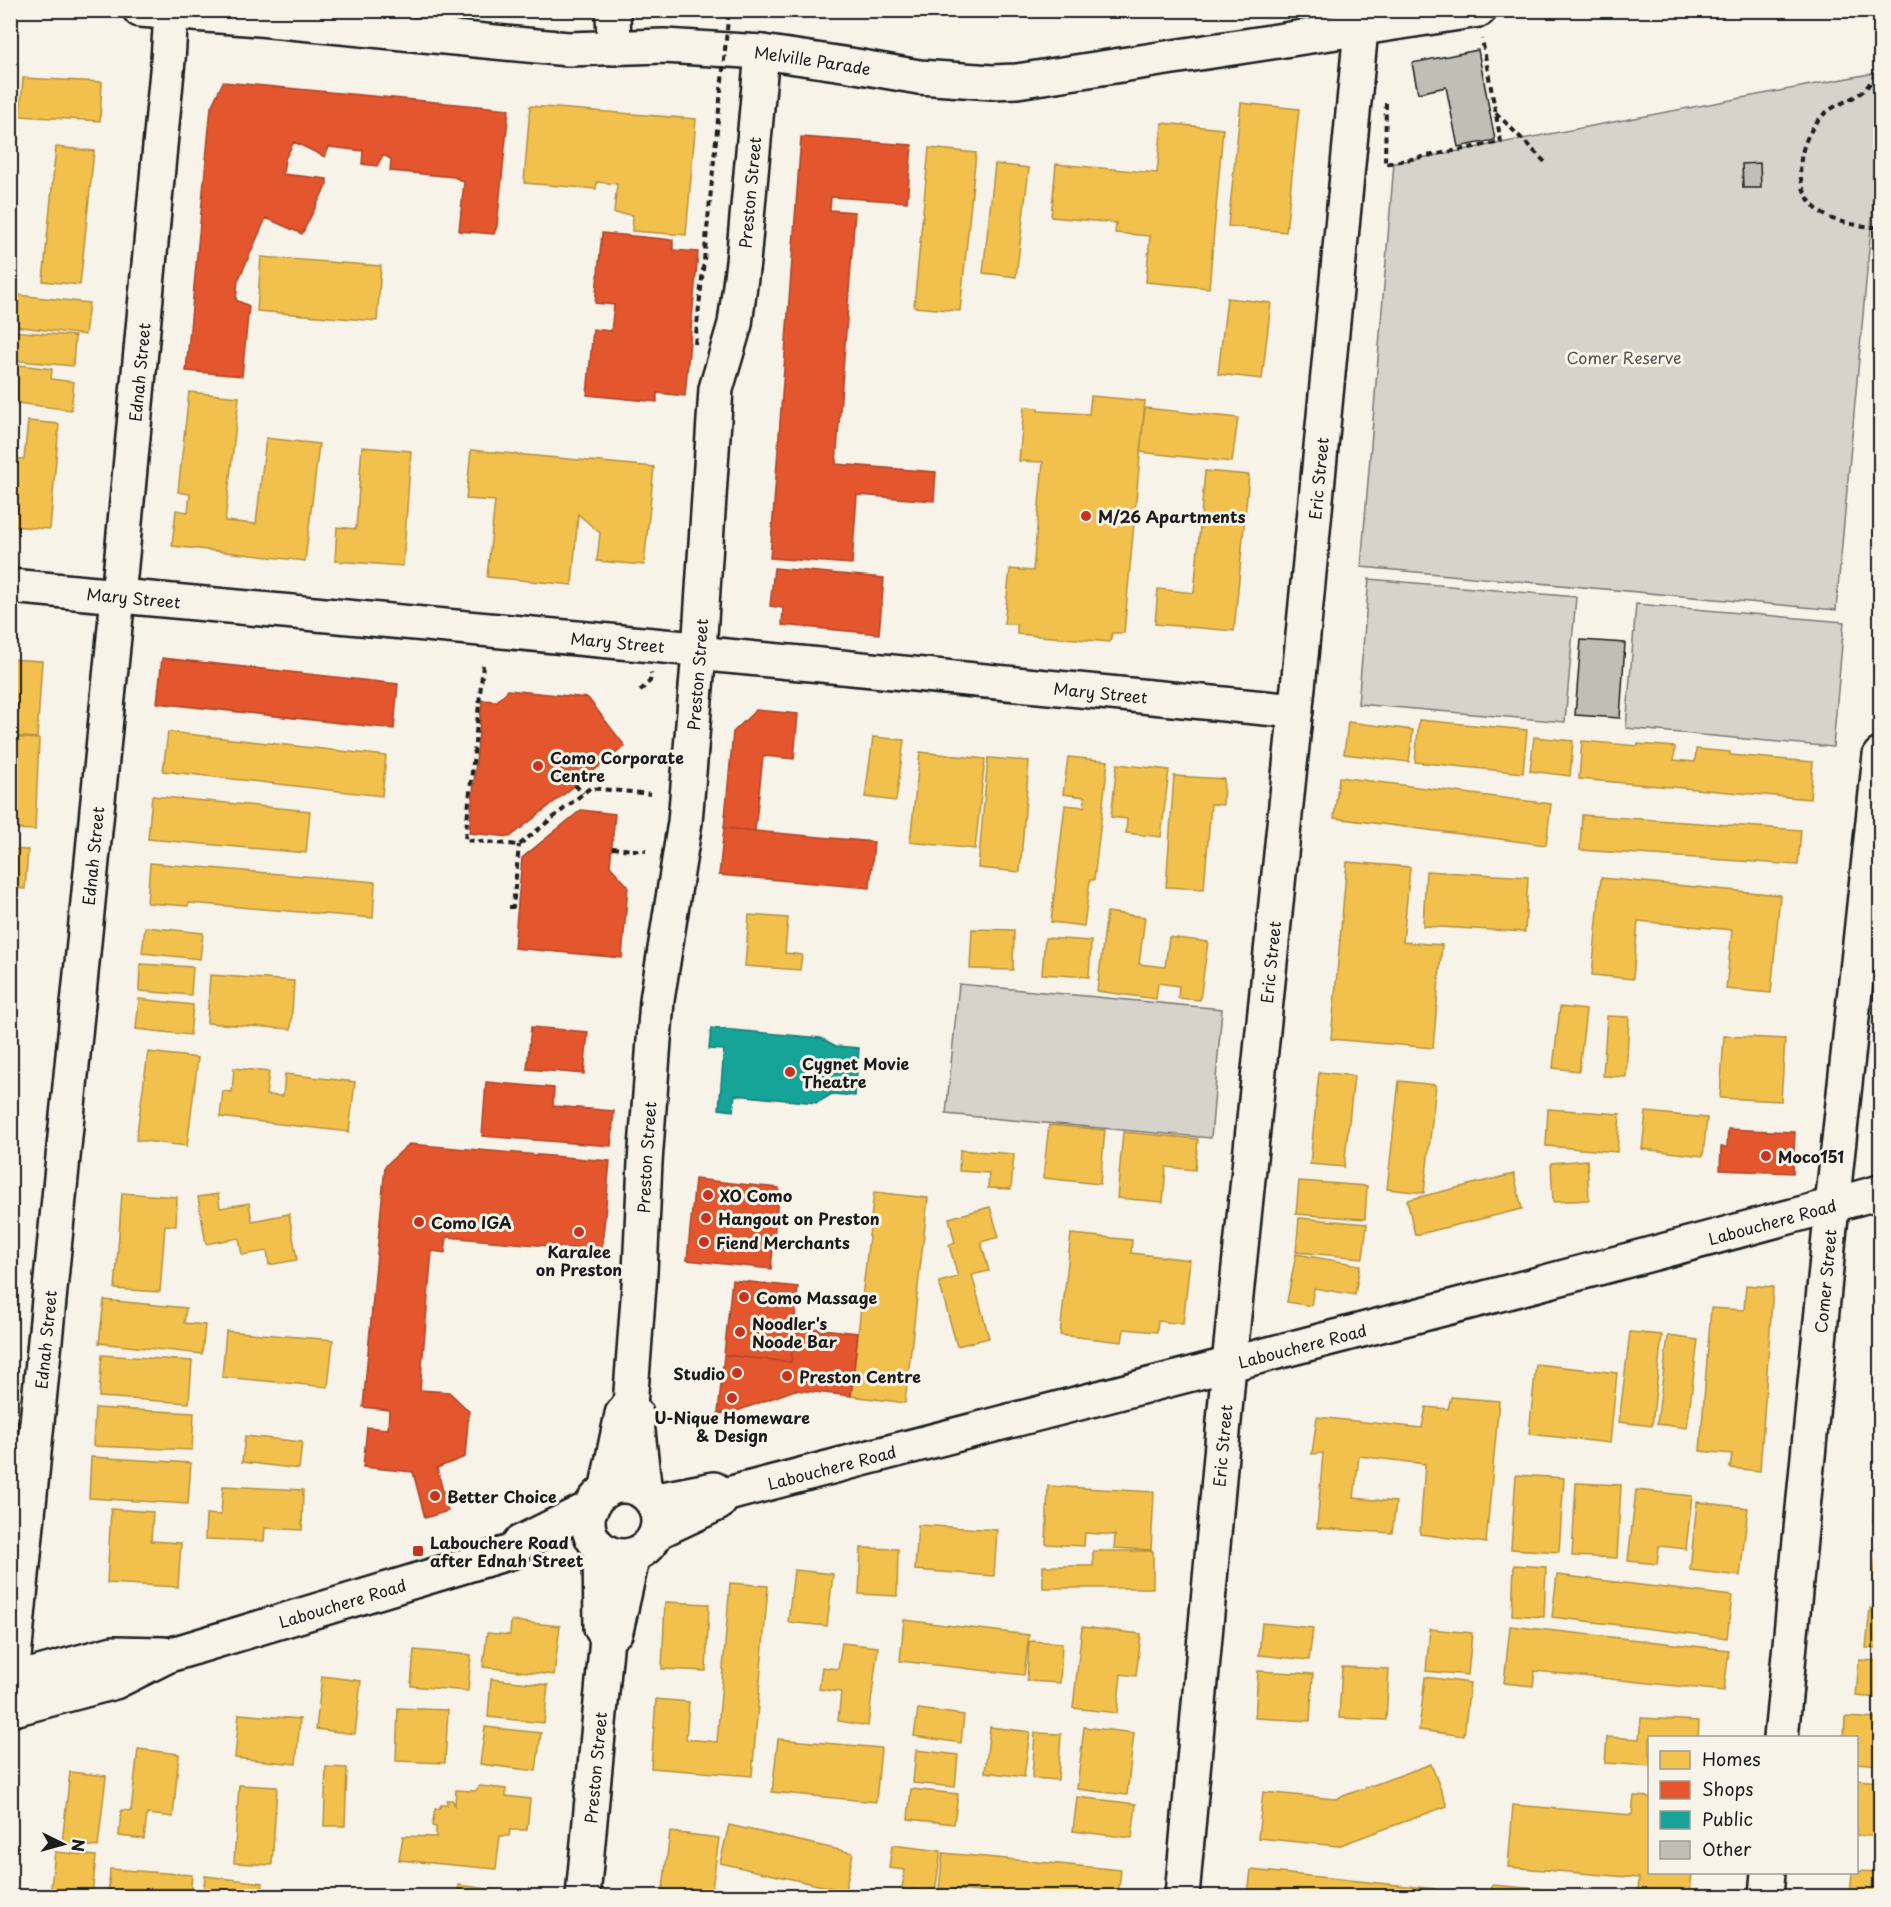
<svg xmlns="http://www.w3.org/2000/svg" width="1891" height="1907" font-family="'Playpen Sans',sans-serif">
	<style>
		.green { fill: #d7d3cb; stroke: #7a7874; stroke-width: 1.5 }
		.homes { fill: #f2c14e; stroke: #b2903f; stroke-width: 1.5 }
		.shops { fill: #e4572e; stroke: #a84529; stroke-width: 1.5 }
		.public { fill: #17a398; stroke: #187a73; stroke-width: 1.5 }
		.building { fill: #c0beb5; stroke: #1c1c1c; stroke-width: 1.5 }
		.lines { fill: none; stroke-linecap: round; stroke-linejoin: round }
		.minor-casing { stroke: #1c1c1c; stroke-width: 38 }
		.major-casing { stroke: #1c1c1c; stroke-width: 38 }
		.path { stroke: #1c1c1c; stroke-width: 4; stroke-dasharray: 6 4.5; stroke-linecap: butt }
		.minor { stroke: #f7f3e8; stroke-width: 33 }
		.major { stroke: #f7f3e8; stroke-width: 33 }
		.path-bridge { stroke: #1c1c1c; stroke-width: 4; stroke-dasharray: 6 4.5; stroke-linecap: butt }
		.poi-dot { fill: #c8321e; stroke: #f7f3e8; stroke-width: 2 }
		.labels { text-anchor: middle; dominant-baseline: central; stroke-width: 6; stroke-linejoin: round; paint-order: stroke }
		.street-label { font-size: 16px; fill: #1c1c1c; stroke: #f7f3e8 }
		.park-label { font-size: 16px; fill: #545351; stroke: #f7f3e8 }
		.poi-label { font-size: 16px; font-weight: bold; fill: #1c1c1c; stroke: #f7f3e8; text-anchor: start }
	</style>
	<rect width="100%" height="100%" fill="#f7f3e8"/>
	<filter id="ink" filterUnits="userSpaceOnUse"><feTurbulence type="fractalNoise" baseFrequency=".0167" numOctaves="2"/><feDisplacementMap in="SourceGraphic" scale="12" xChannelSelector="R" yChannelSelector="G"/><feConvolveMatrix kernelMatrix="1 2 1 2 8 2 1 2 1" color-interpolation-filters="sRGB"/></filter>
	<g filter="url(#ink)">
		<path class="green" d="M1880,72V129L1836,610L1361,567L1394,163Z
			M1369,579L1576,597L1565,722L1358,704Z
			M1636,604L1844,622L1833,747L1626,728Z
			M959,984L1222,1009L1211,1138L946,1114Z"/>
		<path class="homes" d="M23,78L102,82L100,121L20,116Z
			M1241,103L1299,109L1286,232L1228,226Z
			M530,106L696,119L686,235L632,231L633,215L614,213L617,184L597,182L596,189L524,183Z
			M1162,123L1223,129L1209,288L1146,282L1150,236L1115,233L1116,223L1051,217L1056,164L1157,173Z
			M56,147L94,151L80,285L43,281Z
			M929,148L976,153L960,311L914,307Z
			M995,164L1029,168L1016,277L983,273Z
			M261,257L381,266L377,321L257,311Z
			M18,295L89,303L85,335L15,326Z
			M1227,298L1271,303L1262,379L1218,374Z
			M10,331L75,336L73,366L10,360Z
			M10,364L52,369L51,379L74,382L71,410L10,402Z
			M189,392L239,397L225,521L256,524L266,438L319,444L305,561L172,546L176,510L188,512L190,494L178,492Z
			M1091,396L1145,401L1124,633H1112L1110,642L1017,634V624H1004L1010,569L1033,571L1043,462L1019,461L1024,407L1038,408V411L1089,414Z
			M1145,408L1238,418L1232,462L1140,452Z
			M28,421L59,424L50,529L10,526V458L24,459Z
			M362,447L411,451L403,566L335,561L337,527L356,529Z
			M471,450L654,467L644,565L597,561L600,533L578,514L572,585L487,577L495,501L466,499Z
			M1205,471L1249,475L1234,631L1155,624L1158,589L1194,593Z
			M10,659L42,661L37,738L10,736Z
			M1419,720L1527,730L1523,773L1415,762Z
			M1348,722L1413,730L1409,762L1344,754Z
			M168,732L386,756L382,796L163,771Z
			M10,737L39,739L35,830L10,829Z
			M873,737L904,740L896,801L865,797Z
			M1534,737L1573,741L1570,776L1530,771Z
			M1582,741L1638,746V744L1675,747L1674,760L1695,762L1696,749L1730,752V755L1813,762L1810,799L1579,779Z
			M920,752L985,759L975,849L910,842Z
			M1068,757L1108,761L1094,880H1090L1084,926L1051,922L1065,805L1084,807L1085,797L1063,794Z
			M988,758L1029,761L1020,872L978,868Z
			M1117,764L1169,770L1161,837L1126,833L1127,819L1111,817Z
			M1174,776L1224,779L1223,805L1211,804L1204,889L1166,887Z
			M1339,777L1551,804L1546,845L1334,818Z
			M152,796L310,811L306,853L148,839Z
			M1582,815L1801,830L1798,865L1580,850Z
			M10,849L28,850L25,889L10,888Z
			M1347,862L1410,867L1403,942L1442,945L1433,1048L1331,1039Z
			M150,863L375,882L373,918L189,903L188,906L147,903Z
			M1426,871L1528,877L1525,932L1423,926Z
			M1601,878L1780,895L1771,993L1726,989L1732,930L1638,921L1633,979L1592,975Z
			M1107,912L1145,917L1139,964L1165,967L1169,937L1208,942L1200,1000L1178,998L1179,986L1158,983L1156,999L1097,991Z
			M749,915L788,918L785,953L802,955L800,970L745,966Z
			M145,927L203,933L200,959L142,953Z
			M972,929L1014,930L1013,970L970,969Z
			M1045,938L1091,941L1089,977L1042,974Z
			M140,964L193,967L191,995L139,991Z
			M210,975L294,981L291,1029L207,1023Z
			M139,999L193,1005L190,1035L136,1029Z
			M1560,1007L1586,1010L1579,1071L1553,1068Z
			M1607,1016L1629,1017L1626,1077L1603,1076Z
			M1724,1036L1785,1039L1781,1101L1720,1098Z
			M148,1052L198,1058L187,1146L136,1140Z
			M234,1068L269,1072L266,1095L283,1096L285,1074L355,1082L349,1132L220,1117L223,1091L232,1092Z
			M1319,1072L1354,1076L1344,1167L1310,1164Z
			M1399,1081L1436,1085L1424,1193L1387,1189Z
			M1548,1109L1620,1114L1617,1152L1546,1146Z
			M1646,1112L1707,1118L1703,1156L1642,1149Z
			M1049,1125L1105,1130L1100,1184L1043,1178Z
			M1123,1132L1198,1139L1195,1170L1166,1167L1163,1202L1117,1198Z
			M960,1150L1014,1154L1011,1189L988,1188L989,1173L959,1171Z
			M1587,1160L1589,1200L1553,1202L1551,1163Z
			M1514,1174L1522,1209L1415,1235L1407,1200Z
			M1299,1181L1367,1186L1365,1219L1296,1214Z
			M874,1192L928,1198L905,1403L851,1396Z
			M122,1193L177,1197L176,1226L165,1225L160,1292L115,1289Z
			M218,1194L220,1208L249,1203L252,1221L289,1214L297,1260L269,1265L267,1251L242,1255L239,1238L206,1244L198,1197Z
			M990,1207L999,1237L981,1242L989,1271L972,1275L989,1338L957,1346L939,1282L958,1277L949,1245L955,1243L949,1218Z
			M1299,1218L1367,1224L1363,1258L1296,1252Z
			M1071,1234L1132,1240L1131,1253L1190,1260L1183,1324L1158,1321L1157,1332L1124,1329L1122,1342L1060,1335Z
			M1296,1254L1360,1265L1355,1295L1314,1288L1311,1306L1287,1302Z
			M1746,1285L1773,1287L1760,1471L1730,1468L1732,1454L1700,1451L1711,1308L1744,1310Z
			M104,1300L186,1308L184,1323L205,1325L202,1354L99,1343Z
			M226,1331L333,1340L328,1387L222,1377Z
			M1630,1332L1662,1335L1652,1426L1619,1422Z
			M1668,1336L1698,1340L1687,1428L1657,1424Z
			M102,1355L192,1361L189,1403L99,1397Z
			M1536,1364L1617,1373L1610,1443L1529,1434Z
			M1451,1397L1499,1401L1486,1543L1420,1534L1425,1464L1359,1456L1354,1498L1396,1502L1392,1533L1317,1528L1323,1453L1312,1454L1317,1417L1422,1428L1426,1407L1448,1409Z
			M95,1408L194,1413L192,1450L93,1446Z
			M245,1436L302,1442L299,1469L242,1462Z
			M91,1457L191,1463L188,1504L89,1498Z
			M1516,1475L1564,1478L1559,1552L1511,1549Z
			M1876,1475L1880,1476V1523L1873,1522Z
			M1576,1483L1621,1485L1617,1558L1572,1556Z
			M223,1486L303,1490L302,1530L265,1528L264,1541L205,1539L206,1514L221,1515Z
			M1048,1486L1154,1492L1151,1550L1114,1548L1115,1535L1085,1533L1084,1546L1046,1544Z
			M1636,1490L1692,1496L1686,1549L1659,1546L1657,1564L1628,1561Z
			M1697,1502L1748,1508L1740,1576L1690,1570Z
			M111,1509L153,1512L151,1541L181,1543L178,1587L107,1583Z
			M918,1525L997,1530L994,1576L915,1570Z
			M1877,1540H1880V1580H1874Z
			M861,1548L898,1549L897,1596L859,1594Z
			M1093,1551H1153V1588H1043V1566H1093Z
			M1514,1565L1546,1567L1544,1617L1512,1615Z
			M794,1570L833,1574L827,1626L788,1622Z
			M1557,1575L1732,1596L1727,1638L1552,1617Z
			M730,1583L768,1586L752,1776L651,1768L656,1699L689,1702L686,1739L717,1742Z
			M665,1602L709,1604L706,1671L662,1669Z
			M1870,1608L1880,1609V1649L1866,1648Z
			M904,1620L1029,1635L1024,1675L900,1661Z
			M511,1621L560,1626L554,1675L483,1667L487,1633L510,1635Z
			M1262,1623L1313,1628L1309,1660L1259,1655Z
			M1510,1626L1729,1650L1724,1691L1535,1671L1533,1686L1504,1683Z
			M1082,1627L1141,1634L1136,1676L1121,1674L1117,1713L1073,1708Z
			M1430,1629L1472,1633L1468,1675L1426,1671Z
			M1029,1641L1062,1643L1060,1683L1027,1681Z
			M842,1643L878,1647L868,1726L838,1721L841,1692L819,1689L822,1667L838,1669Z
			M414,1650L471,1655L468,1691L411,1686Z
			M1859,1660L1880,1661V1698L1856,1696Z
			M1342,1667L1389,1669L1386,1720L1339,1718Z
			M1258,1671L1313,1674L1310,1721L1255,1718Z
			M322,1676L361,1681L355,1734L316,1729Z
			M1425,1677L1470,1683L1464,1736L1419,1730Z
			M491,1679L548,1685L544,1723L488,1717Z
			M398,1708L448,1710L445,1763L396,1761Z
			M918,1709L964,1715L961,1743L914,1736Z
			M239,1714L300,1719L296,1764L235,1758Z
			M1845,1717L1878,1719L1877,1728L1880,1729V1765L1856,1763V1738H1844Z
			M1641,1718L1699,1721L1698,1738H1650V1766L1605,1763L1607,1737L1639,1739Z
			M485,1727L541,1733L536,1771L480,1764Z
			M990,1727L1030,1732L1024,1777L985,1772Z
			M1084,1727L1134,1733L1127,1795L1077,1789Z
			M1035,1733L1061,1734L1058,1780L1032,1778Z
			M778,1739L881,1748L876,1802L772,1792Z
			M138,1749L179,1754L173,1817L147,1814L144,1839L119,1836L121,1810L131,1811Z
			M916,1750L958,1755L955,1787L913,1783Z
			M1431,1764L1447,1806L1338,1846L1258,1838L1263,1792L1335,1799Z
			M326,1767L347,1768L345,1826H324Z
			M70,1772L106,1776L98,1847L62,1843Z
			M1856,1780L1880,1782V1837L1856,1835Z
			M239,1785L277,1787L272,1865L234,1863Z
			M480,1786L506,1789V1796L530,1799L527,1830H510L509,1836H500L496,1869L399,1860L403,1836L436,1837V1827L432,1826L435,1809H439L441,1805H447V1800H452L455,1805L456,1790L475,1791Z
			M911,1789L958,1794L954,1824L908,1819Z
			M1634,1796L1650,1797V1872H1692L1690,1896L1638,1892L1639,1878L1508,1867L1513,1805L1632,1815Z
			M1077,1797L1136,1804L1132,1838L1073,1831Z
			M729,1825L853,1853L845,1891L720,1863Z
			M670,1832L719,1838L711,1896H662Z
			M892,1845L941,1851L935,1892L902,1888L905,1870L889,1868Z
			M55,1852L96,1856L92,1896H50Z
			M943,1853L1121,1870L1118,1896H1023L939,1888Z
			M110,1869L192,1875L190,1896H108Z
			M1251,1870L1436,1889V1896H1248Z
			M1856,1871L1880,1872V1896H1850L1852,1872Z
			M205,1876L263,1883L262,1896H203Z
			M459,1885L509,1892V1896H458Z
			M1492,1885L1539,1889L1596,1896H1491Z"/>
		<path class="shops" d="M223,82L509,109L497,226L494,234L459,231L464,182L454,177L390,171L391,159L383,155L377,166L362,164L363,151L329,147L325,157L294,142L285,159L283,174L327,179V184L302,234L266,218L238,281L236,300L249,306L242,376L186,371L211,107Z
			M801,137L912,145L907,202L831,197L830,210L855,212L836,464L936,472L934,501L857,495L852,564L770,558Z
			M602,233L673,240V250L698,252L685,396L657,393V402L587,395L593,329L611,331L614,305L595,303Z
			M774,568L884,578L879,634L782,625L783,608L770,606Z
			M162,658L398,684L394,729L157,703Z
			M508,690L588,698L625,746L510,837L469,833L482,700L497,701Z
			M756,710L798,714L794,759L763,756L755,831L724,828L733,732Z
			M581,810L615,814L610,866L628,886L622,958L514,948L522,858Z
			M724,828L874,842L870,888L719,875Z
			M531,1027L588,1032L584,1074L527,1069Z
			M486,1082L554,1088L553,1106L614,1111L611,1146L482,1136Z
			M1728,1129L1795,1132L1793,1173L1720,1170L1721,1147H1727Z
			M409,1144L610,1161L601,1260L580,1258L581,1249L447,1237L445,1253L432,1251L420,1390L449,1392L469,1411L465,1457L437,1468L448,1511L425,1518L413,1472L363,1467L367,1427L388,1429L389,1410L363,1407L385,1166Z
			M695,1179L779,1188L771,1269L687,1260Z
			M732,1280L798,1287L791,1362L724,1355Z
			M794,1326L858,1333L851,1396L795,1390L729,1414L718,1413L724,1355L791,1362Z"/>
		<path class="public" d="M711,1028L821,1038L836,1046L859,1048L855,1096L832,1094L817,1103L735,1095L733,1111L719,1109L724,1050L709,1049Z"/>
		<path class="building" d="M1478,50L1495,140L1458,147L1446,87L1418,93L1412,63Z
			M1760,163L1761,188H1743L1742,164Z
			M1581,640L1625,643L1620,718L1575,715Z"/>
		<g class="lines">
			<g class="minor-casing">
				<g id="minor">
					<path id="s1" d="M140,10L259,19L568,49L664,46L762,52L850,65L919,77L992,82L1017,81L1479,10"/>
					<path d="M613,10L614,48"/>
					<path id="s2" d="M10,586L653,645L685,648L717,655L1296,711"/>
					<path d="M630,1405L636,1414L645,1493"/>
					<path id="s3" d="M606,1491L622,1414L630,1405L640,1272L645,1162L657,1000L685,822L699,651L716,389L735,324L743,262L762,52"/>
					<path d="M611,1635L616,1631L633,1555"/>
					<path id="s4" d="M10,1698L122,555L168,60L171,13"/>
					<path id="s5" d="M1781,1738L1832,1206L1880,755"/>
					<path id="s6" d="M583,1896L607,1638L601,1628L600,1548"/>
					<path id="s7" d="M1182,1896L1229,1365L1299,677L1361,29"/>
					<path d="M1766,1896L1768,1872"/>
				</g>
			</g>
			<g class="major-casing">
				<g id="major">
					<circle cx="623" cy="1521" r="35"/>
					<path id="s8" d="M652,1501L714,1489L724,1495C1110,1394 1496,1298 1880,1192"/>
					<path d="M657,1532L719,1503L724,1495"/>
					<path d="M10,1681L113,1653L164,1654"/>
					<path id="s9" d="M10,1710L115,1682L169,1655L514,1551L519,1543L592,1507"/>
				</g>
			</g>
			<path class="path" d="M1880,64C1876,72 1872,82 1866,88C1855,100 1834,104 1823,115C1794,144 1789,198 1830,218C1843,224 1866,226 1880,228
				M1386,103L1385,164L1501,142L1482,39
				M1496,113L1546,163
				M695,344L704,260
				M483,665L465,840L519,845L590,788L651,794
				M640,691L650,681L651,673
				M575,785L583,793
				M612,848L646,851
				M509,907H513L519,845"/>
			<use href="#minor" class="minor"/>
			<use href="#major" class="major"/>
			<path class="path-bridge" d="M704,260L729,10"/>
		</g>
	</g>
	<g class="poi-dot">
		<circle cx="1086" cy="516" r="6"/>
		<circle cx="538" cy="766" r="6"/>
		<circle cx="790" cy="1072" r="6"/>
		<circle cx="1766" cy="1156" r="6"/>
		<circle cx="708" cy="1195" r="6"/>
		<circle cx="706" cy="1218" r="6"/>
		<circle cx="419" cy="1222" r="6"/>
		<circle cx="579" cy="1232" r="6"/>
		<circle cx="704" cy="1242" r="6"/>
		<circle cx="744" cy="1297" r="6"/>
		<circle cx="740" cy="1332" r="6"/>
		<circle cx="737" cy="1373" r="6"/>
		<circle cx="787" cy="1376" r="6"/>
		<circle cx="732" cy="1398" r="6"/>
		<circle cx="435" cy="1496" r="6"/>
		<rect x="412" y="1545" width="12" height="12" rx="3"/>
	</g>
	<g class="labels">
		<g class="street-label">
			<text stroke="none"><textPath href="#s1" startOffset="675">Melville Parade</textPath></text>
			<text stroke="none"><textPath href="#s3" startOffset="1311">Preston Street</textPath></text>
			<text stroke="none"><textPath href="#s4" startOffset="1332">Ednah Street</textPath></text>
			<text stroke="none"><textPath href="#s7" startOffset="1424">Eric Street</textPath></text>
			<text stroke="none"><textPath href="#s2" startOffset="124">Mary Street</textPath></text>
			<text stroke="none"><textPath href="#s2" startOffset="610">Mary Street</textPath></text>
			<text stroke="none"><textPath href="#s3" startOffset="825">Preston Street</textPath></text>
			<text stroke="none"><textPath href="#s2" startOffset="1096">Mary Street</textPath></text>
			<text stroke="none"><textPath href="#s4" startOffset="846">Ednah Street</textPath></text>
			<text stroke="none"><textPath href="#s7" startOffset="938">Eric Street</textPath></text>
			<text stroke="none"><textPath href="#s3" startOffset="339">Preston Street</textPath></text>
			<text stroke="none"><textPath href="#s8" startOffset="1158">Labouchere Road</textPath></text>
			<text stroke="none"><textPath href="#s5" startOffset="459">Comer Street</textPath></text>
			<text stroke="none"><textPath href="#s4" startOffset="360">Ednah Street</textPath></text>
			<text stroke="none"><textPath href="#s8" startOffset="672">Labouchere Road</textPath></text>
			<text stroke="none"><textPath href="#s7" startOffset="452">Eric Street</textPath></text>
			<text stroke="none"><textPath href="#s8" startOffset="186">Labouchere Road</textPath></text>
			<text stroke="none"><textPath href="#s9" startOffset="350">Labouchere Road</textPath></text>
			<text stroke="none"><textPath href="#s6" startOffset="129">Preston Street</textPath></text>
		</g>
		<g class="park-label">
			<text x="1624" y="357">Comer Reserve</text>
		</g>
		<g class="poi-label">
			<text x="1098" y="516">M/26 Apartments</text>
			<text x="550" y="757">Como Corporate<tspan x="550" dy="18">Centre</tspan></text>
			<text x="802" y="1063">Cygnet Movie<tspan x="802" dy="18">Theatre</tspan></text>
			<text x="1778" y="1156">Moco151</text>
			<text x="720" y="1195">XO Como</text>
			<text x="718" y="1218">Hangout on Preston</text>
			<text x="431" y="1222">Como IGA</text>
			<text x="716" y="1242">Fiend Merchants</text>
			<text x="579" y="1251" text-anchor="middle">Karalee<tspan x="579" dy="18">on Preston</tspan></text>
			<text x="756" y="1297">Como Massage</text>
			<text x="752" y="1323">Noodler's<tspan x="752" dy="18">Noode Bar</tspan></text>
			<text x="725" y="1373" text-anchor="end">Studio</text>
			<text x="799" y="1376">Preston Centre</text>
			<text x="732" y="1417" text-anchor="middle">U-Nique Homeware<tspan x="732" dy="18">&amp; Design</tspan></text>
			<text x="447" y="1496">Better Choice</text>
			<text x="430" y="1542">Labouchere Road<tspan x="430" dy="18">after Ednah Street</tspan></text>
		</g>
	</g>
	<rect width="1891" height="1907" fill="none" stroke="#f7f3e8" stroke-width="36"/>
	<rect x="18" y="18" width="1855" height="1871" fill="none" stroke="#1c1c1c" stroke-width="2" filter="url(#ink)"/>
	<rect x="1648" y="1736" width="210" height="138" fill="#f7f3e8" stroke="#9f9d96" stroke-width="1.5"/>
	<rect x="1660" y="1751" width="30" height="18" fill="#f2c14e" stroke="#9f9d96" stroke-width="1.5"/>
	<text x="1702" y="1766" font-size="18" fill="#1c1c1c">Homes</text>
	<rect x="1660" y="1781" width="30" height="18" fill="#e4572e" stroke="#9f9d96" stroke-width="1.5"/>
	<text x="1702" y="1796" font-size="18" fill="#1c1c1c">Shops</text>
	<rect x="1660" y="1811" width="30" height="18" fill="#17a398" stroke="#9f9d96" stroke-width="1.5"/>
	<text x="1702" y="1826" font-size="18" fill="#1c1c1c">Public</text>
	<rect x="1660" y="1841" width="30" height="18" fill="#c0beb5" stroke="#9f9d96" stroke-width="1.5"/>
	<text x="1702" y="1856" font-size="18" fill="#1c1c1c">Other</text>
	<g transform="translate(63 1844) rotate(95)" stroke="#f7f3e8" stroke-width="4.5" paint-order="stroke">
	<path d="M0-4.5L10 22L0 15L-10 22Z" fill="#1c1c1c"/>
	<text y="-9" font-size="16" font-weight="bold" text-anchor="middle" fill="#1c1c1c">N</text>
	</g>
</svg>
